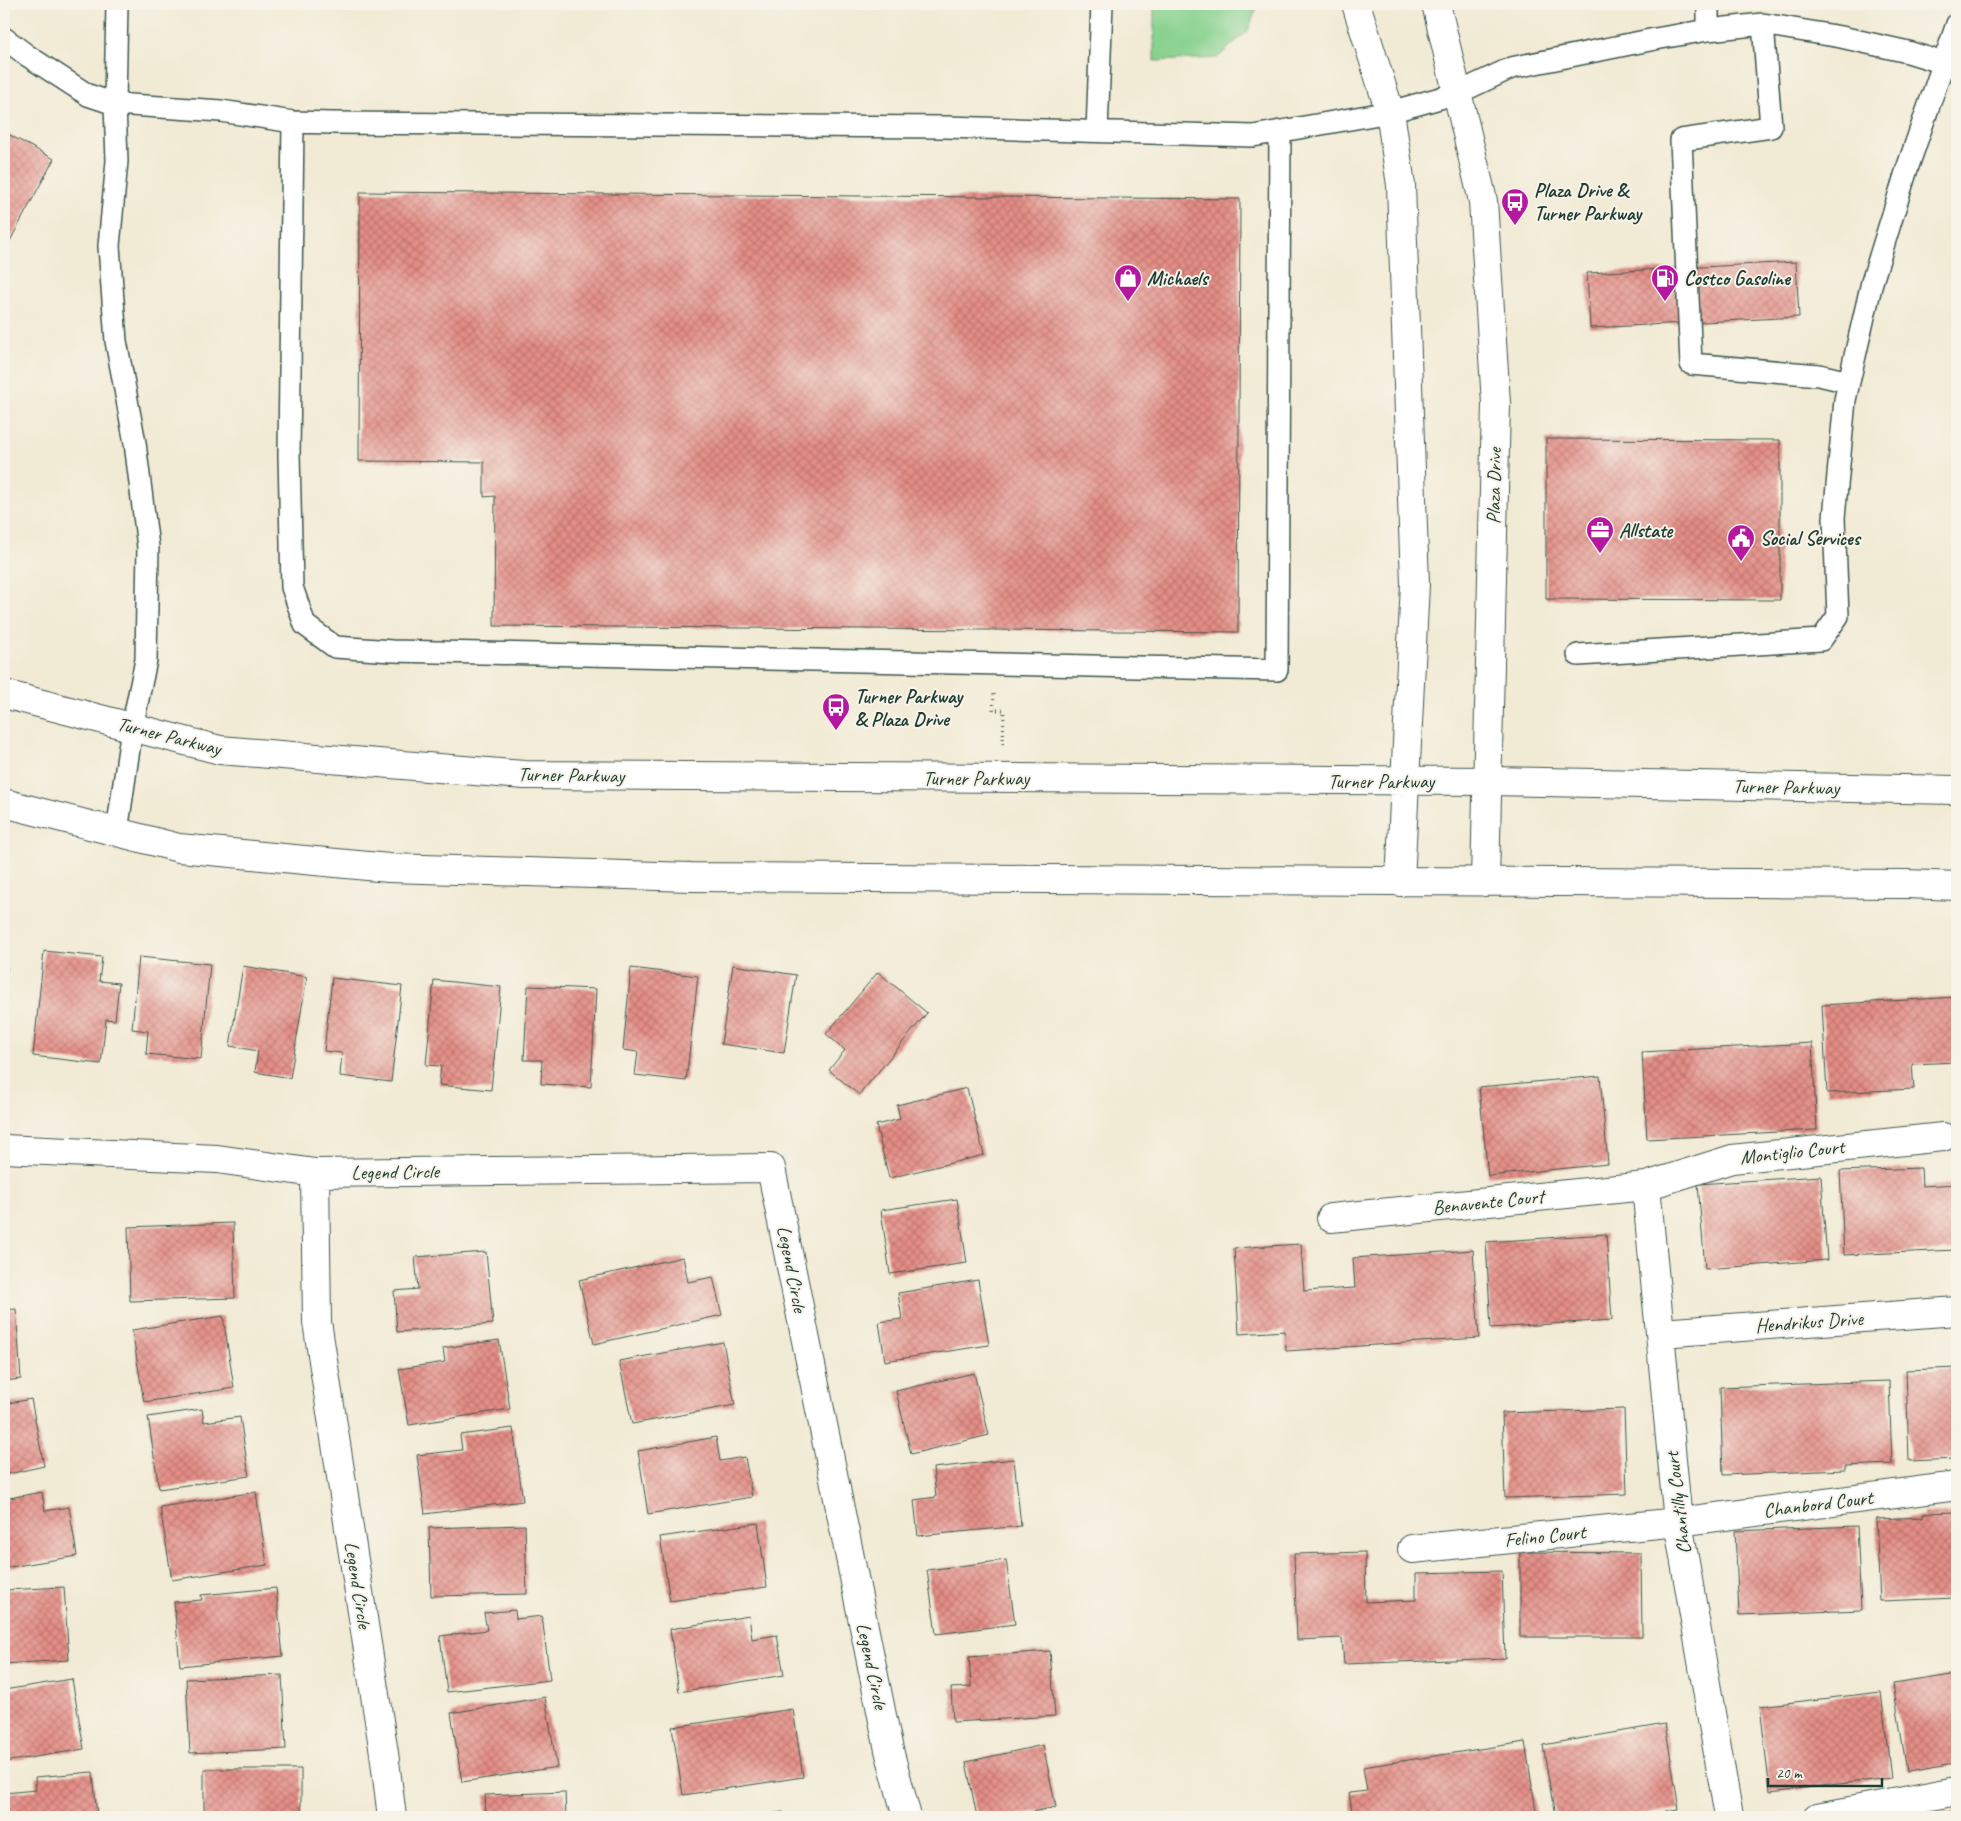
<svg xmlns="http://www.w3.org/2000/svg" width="1961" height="1821" font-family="Caveat,sans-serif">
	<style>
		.grass { fill: #87d18e; stroke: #538761 }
		.building { fill: url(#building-cross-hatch) }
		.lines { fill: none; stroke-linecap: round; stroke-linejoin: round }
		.service-casing { stroke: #3e574c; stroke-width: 24 }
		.minor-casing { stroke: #3e574c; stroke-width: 30 }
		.tertiary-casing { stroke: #3e574c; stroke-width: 30 }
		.path { stroke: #3e574c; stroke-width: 3; stroke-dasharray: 1 4; stroke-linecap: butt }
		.service { stroke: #fff; stroke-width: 21 }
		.minor { stroke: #fff; stroke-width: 28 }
		.tertiary { stroke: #fff; stroke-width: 28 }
		.labels { text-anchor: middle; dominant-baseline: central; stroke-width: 4; stroke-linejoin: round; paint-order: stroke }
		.poi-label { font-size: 20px; font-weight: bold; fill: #1f3d34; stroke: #f7f3e8; text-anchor: start }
		.street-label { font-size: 20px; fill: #1f3d34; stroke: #f7f3e8 }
	</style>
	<defs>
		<pattern id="building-cross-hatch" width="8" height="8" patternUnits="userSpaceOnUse" patternTransform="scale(1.25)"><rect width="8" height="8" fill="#e58d86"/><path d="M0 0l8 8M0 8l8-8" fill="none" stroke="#b9746e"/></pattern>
	</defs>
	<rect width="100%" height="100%" fill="#f7f3e8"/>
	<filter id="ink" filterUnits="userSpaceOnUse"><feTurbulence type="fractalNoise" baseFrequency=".02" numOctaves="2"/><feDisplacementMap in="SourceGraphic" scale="10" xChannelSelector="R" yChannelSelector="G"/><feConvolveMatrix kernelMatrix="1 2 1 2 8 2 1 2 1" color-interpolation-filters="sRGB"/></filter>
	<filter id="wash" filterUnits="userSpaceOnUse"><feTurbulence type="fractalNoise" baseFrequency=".0096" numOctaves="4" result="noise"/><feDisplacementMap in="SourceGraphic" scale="20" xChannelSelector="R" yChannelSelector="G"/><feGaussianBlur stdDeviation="1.12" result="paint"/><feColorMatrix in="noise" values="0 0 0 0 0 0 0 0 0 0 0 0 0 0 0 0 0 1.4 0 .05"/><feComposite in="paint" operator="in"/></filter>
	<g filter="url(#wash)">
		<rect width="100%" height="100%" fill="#f1ead4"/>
		<path class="grass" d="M1154,4H1258L1248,31L1217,58L1154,61Z"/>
		<g id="blocks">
			<path class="building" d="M4,132L54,159L4,252Z
				M360,192L1240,199L1238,632L494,626L495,496L484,497V462L359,461Z
				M1796,262L1799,317L1590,328L1587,273Z
				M1546,439L1780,440V600L1546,599Z
				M44,951L102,957L99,981L119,983L115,1020L106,1019L101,1064L33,1056Z
				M139,957L210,964L201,1059L146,1054L148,1031L132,1029Z
				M733,965L796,975L784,1053L721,1044Z
				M243,966L307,977L290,1078L255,1072L258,1051L230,1046Z
				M4,967H7L5,987H4Z
				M631,968L698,976L686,1081L635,1075L638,1052L623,1050Z
				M878,972L927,1013L859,1095L829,1070L845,1050L826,1034Z
				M332,978L402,986L391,1082L340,1076L342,1053L324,1051Z
				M434,980L501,987L491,1090L439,1085L441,1066L426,1065Z
				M528,986L596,989L591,1087L541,1084L542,1060H524Z
				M1957,997V1062L1912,1064L1914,1089L1827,1093L1822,1005Z
				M1812,1043L1817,1130L1647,1139L1642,1052Z
				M1600,1076L1608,1164L1488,1176L1479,1087Z
				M967,1088L984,1155L889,1178L876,1125L900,1119L897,1105Z
				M1921,1168L1922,1186L1957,1184V1250L1844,1255L1840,1171Z
				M1821,1176L1827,1260L1705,1269L1698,1184Z
				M957,1199L967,1263L890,1274L881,1210Z
				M233,1223L235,1298L130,1301L128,1227Z
				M1606,1234L1612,1320L1491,1328L1486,1242Z
				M1301,1244L1304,1291L1355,1288L1353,1258L1473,1250L1479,1338L1286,1351L1285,1331L1239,1334L1234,1248Z
				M486,1252L493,1324L397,1332L394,1291L418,1289L415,1257Z
				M683,1257L688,1282L713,1277L722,1315L594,1344L579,1280Z
				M978,1280L989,1345L885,1361L879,1322L902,1319L898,1293Z
				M16,1309L21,1379L4,1381V1310Z
				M223,1316L234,1388L144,1402L132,1330Z
				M499,1340L510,1409L409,1425L399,1369L445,1362L443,1348Z
				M723,1342L735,1405L632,1424L619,1361Z
				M1957,1368V1459L1909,1461L1906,1370Z
				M974,1373L989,1435L911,1454L896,1391Z
				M1889,1381L1892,1464L1845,1466V1470L1723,1475L1720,1387Z
				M31,1399L44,1466L4,1475V1404Z
				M202,1409L204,1422L240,1417L249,1476L159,1489L148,1417Z
				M1624,1409L1627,1494L1505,1498L1502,1413Z
				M513,1428L523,1501L425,1514L417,1455L462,1450L460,1435Z
				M716,1437L720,1461L745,1457L752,1497L648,1514L638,1451Z
				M1014,1459L1021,1526L918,1536L914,1500L936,1497L933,1468Z
				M42,1492L45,1511L69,1507L77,1556L4,1568V1499Z
				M256,1492L267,1565L172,1580L160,1507Z
				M1957,1512V1598L1880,1601L1876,1519L1923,1517V1513Z
				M758,1523L767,1587L670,1601L660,1537Z
				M525,1525L527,1594L431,1596L429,1528Z
				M1857,1526L1861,1610L1739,1615L1735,1531Z
				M1365,1552L1366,1602L1416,1600V1573L1502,1571L1505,1658L1344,1664L1342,1638L1297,1640L1294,1554Z
				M1520,1552L1641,1553L1642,1637H1520Z
				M1006,1560L1015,1624L936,1634L927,1570Z
				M64,1587L69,1660L4,1664V1611H7L6,1590Z
				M276,1588L283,1656L180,1666L174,1602L202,1600L201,1595Z
				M515,1610L516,1619L542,1616L550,1680L447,1692L440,1636L487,1630L484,1613Z
				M749,1616L752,1639L777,1635L784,1675L679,1692L670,1629Z
				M1050,1651L1055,1716L953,1722L951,1688L971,1687L969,1657Z
				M1957,1674V1759L1954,1760V1764L1907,1772L1893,1684Z
				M282,1675L286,1749L190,1753L186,1679Z
				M72,1679L84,1749L4,1762V1690Z
				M1881,1692L1891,1778L1770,1792L1760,1706Z
				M545,1697L557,1767L462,1782L451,1713Z
				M793,1709L803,1777L683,1795L672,1727Z
				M1665,1724L1679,1809L1627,1817H1555L1543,1745Z
				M1525,1742L1537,1817H1331L1330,1815L1352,1811L1349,1793L1367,1791L1363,1767Z
				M1043,1745L1056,1807L1009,1817H977L966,1762Z
				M204,1769H301V1817H204Z
				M93,1772L97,1817H4V1793L36,1790L35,1777Z
				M565,1792L566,1817H486L485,1795Z
				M1957,1811V1817H1925V1816Z
				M783,1812L784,1817H756V1816Z"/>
		</g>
	</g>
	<g filter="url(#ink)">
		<use href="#blocks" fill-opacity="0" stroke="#3e574c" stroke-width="1"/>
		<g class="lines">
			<g class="service-casing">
				<path id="service" d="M1708,4V30
					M1763,24L1771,127L1681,140L1691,364L1819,375L1849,382
					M4,38L28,56L88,95L115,104L221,111L293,122L331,123L945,127L1253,136L1390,112L1458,93L1511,68L1655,39L1708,30L1763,24L1841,37L1908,52L1957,67
					M293,122L289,454L292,587L305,625L335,647L392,651L1277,670L1280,131
					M1097,131L1102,4
					M1578,655L1821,640L1838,616L1834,518L1845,400L1849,382L1872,282L1907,169L1957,24
					M117,832L132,728L146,660L148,547L135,443L116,341L109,246L117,161L115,104L117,4"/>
			</g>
			<g class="minor-casing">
				<path id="minor" d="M4,1149L217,1159L315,1173L771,1168L889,1750L907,1817
					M315,1173L317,1322L384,1753L392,1817
					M1646,1186L1678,1522L1729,1817
					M1331,1218L1646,1186L1732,1159L1943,1137
					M1661,1333L1957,1311
					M1412,1549L1678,1522L1957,1486
					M1817,1817L1957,1791"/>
			</g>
			<g class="tertiary-casing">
				<path id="tertiary" d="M1356,4L1390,112L1401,185L1415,584L1400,882
					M1436,4L1483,201L1496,403L1485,882
					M4,694L220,750L524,775L1488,781L1957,790
					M4,803L179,848L389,868L691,877L1906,884L1957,886"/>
			</g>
			<path class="path" d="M994,694L993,710H1004L1003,745"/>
			<use href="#service" class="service"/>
			<use href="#minor" class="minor"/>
			<use href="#tertiary" class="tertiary"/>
		</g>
	</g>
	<defs>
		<g id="bus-pin" transform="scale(1.4375)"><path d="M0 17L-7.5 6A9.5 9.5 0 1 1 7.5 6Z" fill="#b5179e" stroke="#f7f3e8"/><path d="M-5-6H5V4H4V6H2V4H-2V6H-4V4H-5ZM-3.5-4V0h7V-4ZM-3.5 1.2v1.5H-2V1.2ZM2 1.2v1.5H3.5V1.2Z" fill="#fff"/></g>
		<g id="shop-pin" transform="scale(1.4375)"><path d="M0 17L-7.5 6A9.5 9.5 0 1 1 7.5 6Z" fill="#b5179e" stroke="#f7f3e8"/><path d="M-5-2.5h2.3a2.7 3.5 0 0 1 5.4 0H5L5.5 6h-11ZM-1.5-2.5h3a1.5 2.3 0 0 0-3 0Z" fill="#fff"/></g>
		<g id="fuel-pin" transform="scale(1.4375)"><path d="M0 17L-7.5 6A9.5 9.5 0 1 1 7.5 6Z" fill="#b5179e" stroke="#f7f3e8"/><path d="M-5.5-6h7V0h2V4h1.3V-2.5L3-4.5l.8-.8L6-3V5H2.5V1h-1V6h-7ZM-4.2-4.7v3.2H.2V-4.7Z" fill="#fff"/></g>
		<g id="office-pin" transform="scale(1.4375)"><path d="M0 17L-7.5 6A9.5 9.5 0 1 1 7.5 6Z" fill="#b5179e" stroke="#f7f3e8"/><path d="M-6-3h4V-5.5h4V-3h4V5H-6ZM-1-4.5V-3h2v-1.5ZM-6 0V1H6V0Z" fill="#fff"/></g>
		<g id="civic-pin" transform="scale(1.4375)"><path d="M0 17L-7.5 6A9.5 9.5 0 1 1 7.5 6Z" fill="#b5179e" stroke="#f7f3e8"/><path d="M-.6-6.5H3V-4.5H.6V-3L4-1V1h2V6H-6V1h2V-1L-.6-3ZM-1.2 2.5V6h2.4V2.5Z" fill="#fff"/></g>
	</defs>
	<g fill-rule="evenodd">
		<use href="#bus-pin" x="1515" y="202"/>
		<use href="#shop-pin" x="1128" y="278"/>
		<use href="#fuel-pin" x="1665" y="278"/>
		<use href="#office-pin" x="1600" y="530"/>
		<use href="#civic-pin" x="1741" y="538"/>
		<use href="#bus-pin" x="836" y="707"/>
	</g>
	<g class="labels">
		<g class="poi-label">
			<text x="1534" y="190">Plaza Drive &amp;<tspan x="1534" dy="23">Turner Parkway</tspan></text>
			<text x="1147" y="278">Michaels</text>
			<text x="1684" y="278">Costco Gasoline</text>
			<text x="1619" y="530">Allstate</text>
			<text x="1760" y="538">Social Services</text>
			<text x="855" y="696">Turner Parkway<tspan x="855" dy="23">&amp; Plaza Drive</tspan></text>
		</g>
		<g class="street-label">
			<text transform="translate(1494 486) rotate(-89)">Plaza Drive</text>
			<text transform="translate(169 736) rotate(14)">Turner Parkway</text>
			<text transform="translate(571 775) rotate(1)">Turner Parkway</text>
			<text x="976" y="778">Turner Parkway</text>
			<text x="1381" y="781">Turner Parkway</text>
			<text transform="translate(1786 787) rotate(1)">Turner Parkway</text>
			<text transform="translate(1792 1152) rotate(-6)">Montiglio Court</text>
			<text transform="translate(395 1172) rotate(-1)">Legend Circle</text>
			<text transform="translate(1488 1202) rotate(-6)">Benavente Court</text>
			<text transform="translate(792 1269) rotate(79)">Legend Circle</text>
			<text transform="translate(1809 1322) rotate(-4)">Hendrikus Drive</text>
			<text transform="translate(1678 1503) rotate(-97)">Chantilly Court</text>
			<text transform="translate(1818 1504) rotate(-7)">Chanbord Court</text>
			<text transform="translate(1545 1536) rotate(-6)">Felino Court</text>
			<text transform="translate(358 1585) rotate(81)">Legend Circle</text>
			<text transform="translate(872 1666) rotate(78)">Legend Circle</text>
		</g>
	</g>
	<rect width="1961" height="1821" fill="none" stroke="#f7f3e8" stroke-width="20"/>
	<path d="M1768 1778v8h114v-8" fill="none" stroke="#1f3d34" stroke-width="2.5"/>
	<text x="1776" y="1778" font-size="15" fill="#1f3d34" stroke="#f7f3e8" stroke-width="4" paint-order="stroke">20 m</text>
</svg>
